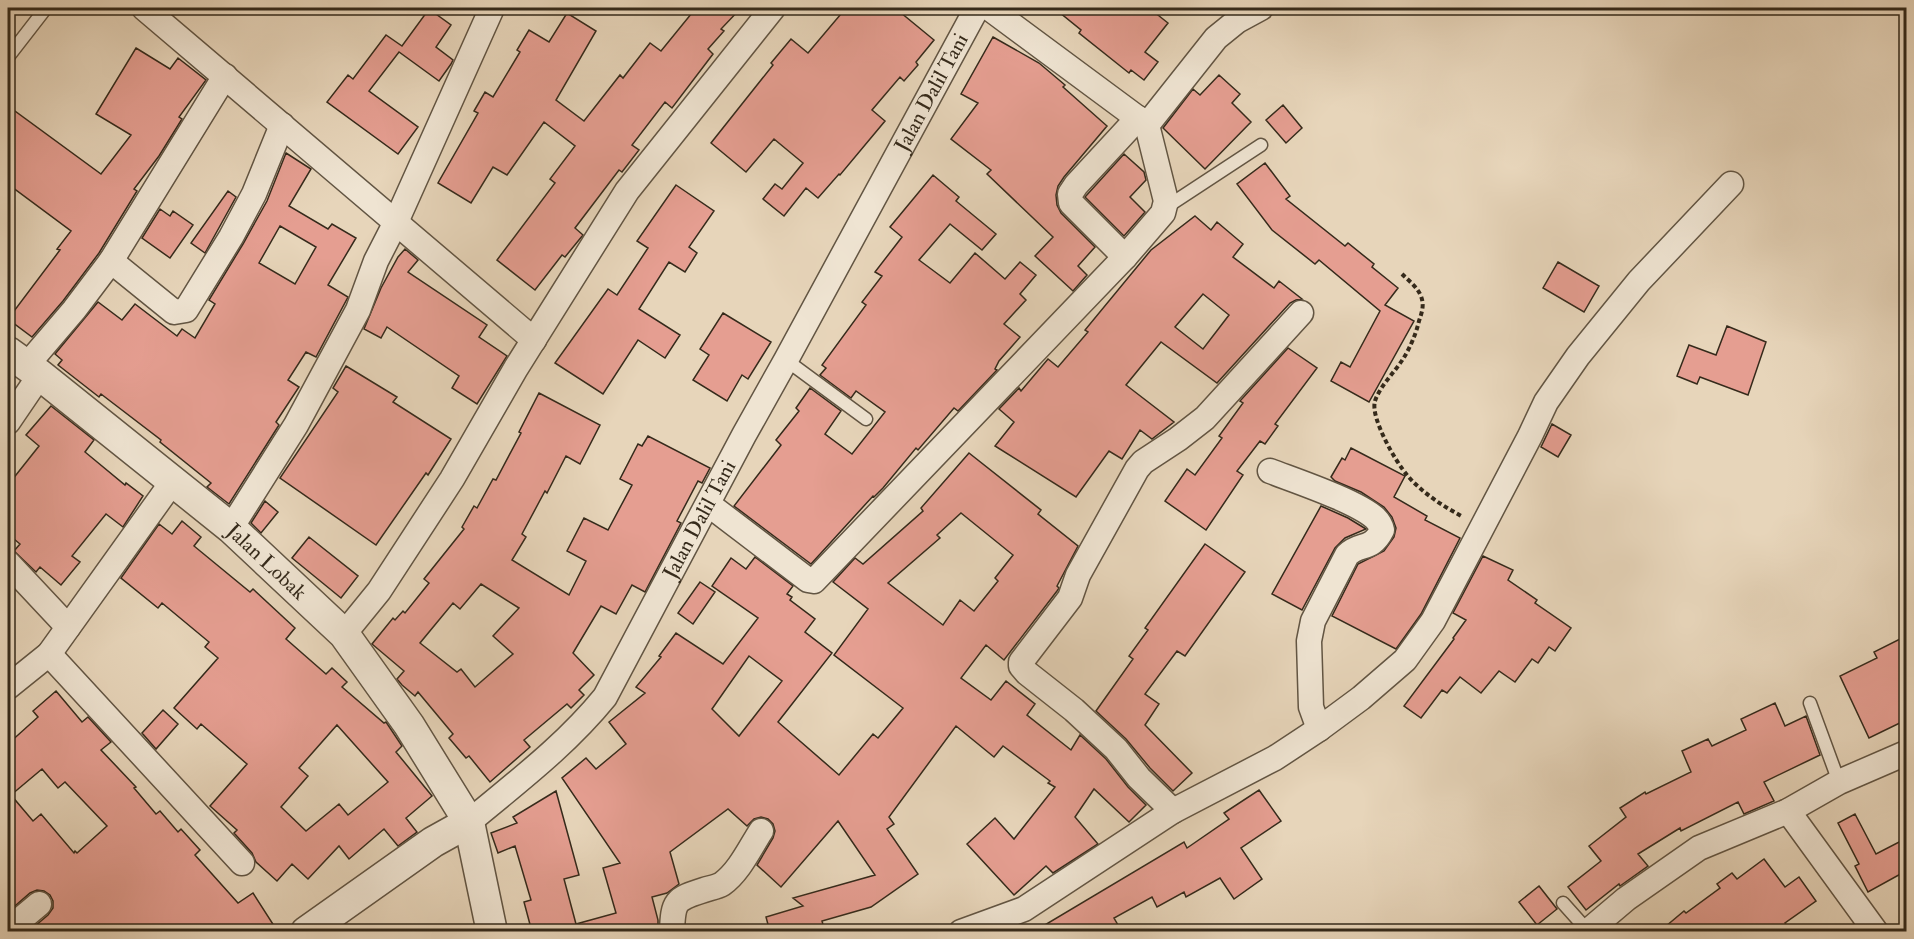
<svg xmlns="http://www.w3.org/2000/svg" width="1914" height="939" font-family="'IM FELL Double Pica',serif">
	<style>
		.building { fill: #e59e91; stroke: #352a1b; stroke-width: 1.5; fill-rule: evenodd }
		.lines { fill: none; stroke-linecap: round; stroke-linejoin: round }
		.service-casing { stroke: #625543; stroke-width: 15 }
		.minor-casing { stroke: #625543; stroke-width: 27 }
		.tertiary-casing { stroke: #625543; stroke-width: 33 }
		.path { stroke: #352a1b; stroke-width: 4; stroke-dasharray: 4.5 3; stroke-linecap: butt }
		.service { stroke: #efe4d2; stroke-width: 12 }
		.minor { stroke: #efe4d2; stroke-width: 24 }
		.tertiary { stroke: #efe4d2; stroke-width: 30 }
		.labels { text-anchor: middle; dominant-baseline: central; stroke-width: 4.5; stroke-linejoin: round; paint-order: stroke }
		.street-label { font-size: 21px; fill: #352a1b; stroke: #efe4d2 }
	</style>
	<rect width="100%" height="100%" fill="#e7d5ba"/>
	<filter id="stains"><feTurbulence type="fractalNoise" baseFrequency=".00333" numOctaves="4"/><feColorMatrix values="0 0 0 0 .2 0 0 0 0 .09 0 0 0 0 .02 0 0 0 .5 -.17"/></filter>
	<radialGradient id="worn" r=".72"><stop offset=".6" stop-color="#630" stop-opacity="0"/><stop offset="1" stop-color="#630" stop-opacity=".3"/></radialGradient>
	<path class="building" d="M696,8H741L721,29L724,31L708,49L713,54L672,108L665,102L632,145L639,150L622,172L619,170L575,228L583,235L565,257L562,255L535,290L497,260L555,183L550,179L575,146L544,122L507,175L493,167L471,203L438,183L478,113L474,111L485,92L493,97L520,52L517,50L529,30L549,42L567,13L596,31L556,100L584,121L620,75L623,78L650,43L661,51Z
		M846,8H895L934,40L916,62L918,65L904,81L900,77L872,110L885,121L840,175L839,174L818,198L806,188L784,216L763,199L775,184L782,189L803,163L774,139L746,172L711,143L773,65L771,63L791,39L808,53Z
		M1054,8H1149L1168,23L1145,52L1158,62L1144,80L1131,70L1129,73L1079,33L1081,30Z
		M429,9L451,25L436,47L453,60L451,64L439,81L399,52L369,91L418,127L398,154L327,102L348,75L353,79L386,35L402,46Z
		M993,37L1039,63L1065,85L1063,87L1107,126L1064,177L1058,186L1056,195L1057,205L1061,213L1095,247L1078,266L1087,275L1073,291L1035,256L1053,237L987,174L991,170L951,139L978,103L961,94Z
		M136,48L170,69L178,58L206,80L179,117L182,119L159,156L134,189L137,191L99,253L63,301L32,337L8,319L60,250L57,249L71,231L8,184V106L101,174L131,135L96,114Z
		M1219,75L1240,94L1232,103L1251,122L1205,169L1163,128L1193,89L1200,95Z
		M1283,105L1302,128L1286,143L1266,120Z
		M286,153L311,169L289,206L328,229L332,224L356,238L328,285L348,297L316,357L306,352L288,380L299,387L276,422L279,425L229,504L207,487L211,483L160,442L161,440L101,394L99,397L58,365L62,360L55,354L98,302L122,320L135,304L177,336L182,329L195,338L215,304L209,300L243,244L267,201ZM280,226L316,247L295,284L259,263Z
		M1124,154L1144,172L1146,180L1130,197L1145,212L1124,236L1085,197Z
		M1265,163L1290,196L1286,199L1345,246L1348,243L1374,264L1372,267L1398,288L1385,305L1414,321L1369,402L1331,381L1341,362L1350,367L1380,311L1319,260L1315,264L1272,230L1237,184Z
		M933,175L959,197L956,201L996,234L982,250L950,224L919,260L950,283L975,253L1005,279L1020,262L1036,275L1020,294L1026,300L1004,324L1020,337L999,361L995,369L997,370L958,411L954,408L918,450L916,448L883,488L874,497L873,496L811,564L734,506L781,445L776,440L799,411L796,408L810,388L841,411L825,434L852,454L885,412L856,391L851,398L820,375L826,368L822,365L866,305L862,302L882,276L875,272L902,237L890,227Z
		M676,185L714,211L689,247L697,253L685,272L669,262L639,309L680,335L665,358L638,340L603,394L555,363L608,289L617,295L648,248L637,241Z
		M228,191L236,197L205,253L191,243Z
		M160,209L170,216L173,211L193,225L170,258L142,238Z
		M1195,216L1211,230L1217,222L1243,244L1233,257L1274,288L1279,281L1302,299L1296,300L1290,303L1217,383L1161,342L1126,385L1174,422L1152,439L1140,430L1122,459L1109,451L1076,497L995,446L1014,422L999,409L1019,388L1021,391L1048,359L1058,367L1088,332L1085,330L1151,250ZM1203,294L1229,315L1203,349L1175,327Z
		M405,249L418,260L408,272L487,325L479,337L507,356L477,404L452,388L459,376L387,327L381,338L364,329L381,288L398,257Z
		M1558,262L1599,286L1584,312L1543,288Z
		M723,313L771,342L748,379L742,375L727,401L693,380L709,355L700,349Z
		M1727,326L1766,342L1748,395L1700,377L1697,384L1677,376L1689,345L1716,355Z
		M1288,348L1317,368L1275,424L1278,426L1265,444L1260,441L1237,471L1243,475L1206,530L1165,501L1187,469L1195,475L1222,438L1219,436L1243,403L1240,401Z
		M346,366L397,397L393,402L451,439L428,475L426,473L376,545L280,478L338,392L333,388Z
		M539,393L600,425L580,464L566,456L547,493L545,491L522,534L526,537L512,560L569,595L586,561L567,551L584,518L608,530L632,485L620,479L638,444L642,446L648,436L710,468L702,483L698,481L677,521L681,523L645,592L632,585L616,614L601,606L573,653L594,675L579,690L584,695L571,708L567,704L524,740L530,747L490,782L469,756L466,758L449,738L453,734L418,692L415,696L402,685L397,679L404,671L372,644L393,618L395,620L403,611L405,613L429,583L424,579L464,529L462,527L474,506L477,508L493,479L496,480L521,433L519,432ZM481,584L519,608L493,636L513,654L475,687L461,669L457,672L420,643L453,603L460,609Z
		M51,406L94,440L85,452L125,485L126,483L143,496L123,527L106,514L72,556L80,562L61,585L40,567L36,572L14,551L20,544L8,534V485L39,446L26,435Z
		M1552,424L1571,435L1558,457L1541,447Z
		M1351,448L1405,476L1394,497L1427,516L1425,520L1460,538L1421,614L1396,649L1332,616L1358,564L1384,551L1394,537L1396,528L1392,517L1384,507L1361,492L1335,481L1331,477L1342,458L1345,460Z
		M969,453L1041,510L1038,514L1078,546L1057,586L1059,588L1057,591L1004,660L986,645L961,678L991,700L1006,681L1035,704L1027,715L1071,750L1080,735L1106,759L1128,787L1146,805L1129,822L1094,789L1075,817L1098,844L1053,873L1046,866L1014,895L967,844L995,818L1014,839L1055,787L1048,783L1050,781L1003,746L994,757L956,726L889,817L894,824L887,829L918,874L871,907L822,921L825,932H770L766,917L803,906L793,898L875,875L838,821L781,887L757,865L773,838L775,831L773,824L768,819L761,817L754,819L747,826L728,809L670,852L679,884L667,893L652,897L658,920V932H532L524,902L531,900L515,846L498,853L491,833L517,823L513,817L556,791L579,875L564,879L576,924L616,913L603,868L620,863L562,778L586,758L596,769L626,744L609,722L645,693L636,687L661,657L659,656L676,633L723,664L758,618L712,586L731,558L746,569L755,557L793,586L787,594L792,597L790,600L815,619L805,632L832,653L778,722L839,775L873,734L878,738L903,708L834,655L868,609L833,582L855,558L863,564L923,511L921,508ZM961,513L1013,555L995,578L998,581L974,611L960,600L943,625L888,583L940,538L937,535ZM749,656L782,681L739,736L712,709Z
		M265,501L278,512L261,533L251,523Z
		M1321,506L1348,518L1366,529L1345,538L1335,548L1302,610L1272,594Z
		M182,521L201,537L194,546L250,592L253,589L295,628L286,639L326,674L332,668L347,682L342,687L384,723L386,722L402,746L396,752L432,796L406,818L417,832L398,846L384,829L349,859L339,846L308,879L292,864L277,881L256,862L252,853L234,833L237,830L210,806L247,764L201,724L197,729L174,708L218,658L205,647L209,642L162,603L158,608L121,578L159,524L172,534ZM337,725L388,782L348,815L339,804L306,831L281,807L308,776L299,768Z
		M309,537L358,576L341,598L292,558Z
		M1205,544L1245,572L1185,656L1177,651L1145,694L1159,704L1145,725L1192,773L1173,791L1150,768L1126,739L1096,711L1133,659L1129,656L1148,630L1145,628Z
		M1483,556L1513,570L1508,580L1537,600L1535,603L1571,628L1555,651L1549,647L1538,663L1532,659L1515,682L1499,671L1481,693L1460,677L1447,693L1442,690L1421,718L1404,706L1454,639L1453,638L1466,620L1453,613Z
		M700,582L715,592L693,624L678,613Z
		M1906,636V720L1869,738L1840,676L1877,658L1874,652Z
		M56,691L82,722L88,717L111,742L101,750L136,787L134,788L156,814L160,811L178,832L181,829L200,850L195,855L238,903L253,893L278,932H28L48,915L53,908V901L50,895L44,891L37,890L30,893L8,912V744L38,717L33,711ZM42,769L58,788L65,782L107,826L77,853L75,851L74,853L41,814L33,821L11,795Z
		M1775,703L1785,726L1806,716L1820,755L1764,782L1774,801L1744,814L1738,802L1681,831L1680,828L1638,854L1648,866L1620,886L1619,884L1586,910L1568,887L1601,861L1589,846L1626,817L1620,808L1645,792L1646,794L1691,772L1682,751L1708,739L1712,746L1746,730L1741,719Z
		M163,710L178,724L156,749L142,733Z
		M1259,790L1281,821L1241,848L1262,879L1234,899L1220,878L1186,897L1184,892L1157,907L1152,897L1114,918L1122,932H1033L1184,842L1187,848L1229,819L1224,813Z
		M1855,814L1876,854L1901,841L1906,851V871L1868,892L1855,866L1859,864L1838,823Z
		M1764,859L1785,887L1799,877L1816,901L1785,923L1791,932H1659L1684,911L1686,913L1720,888L1717,884L1732,873L1737,879Z
		M1539,886L1557,909L1537,925L1519,902Z"/>
	<g class="lines">
		<g class="service-casing">
			<path id="service" d="M8,57L46,8
				M1165,208L1261,145
				M786,360L866,419
				M1810,703L1839,782
				M1563,903L1588,931"/>
		</g>
		<g class="minor-casing">
			<g id="minor">
				<path d="M144,8L534,340"/>
				<path d="M1147,125L1216,38L1237,21L1261,8"/>
				<path d="M1125,257L1071,203L1070,194L1076,185L1138,118"/>
				<path d="M111,261L174,312L186,310L231,237L254,194L282,125"/>
				<path d="M27,365L74,310L111,261L225,76"/>
				<path d="M8,422L40,375"/>
				<path d="M1270,471C1296,481 1356,501 1375,518C1379,522 1381,525 1382,530C1371,552 1360,542 1347,555L1313,621L1309,641L1311,707L1319,729"/>
				<path d="M708,504L808,580L814,581L1125,257L1163,213L1166,201L1147,125L989,8"/>
				<path d="M231,528L296,425L358,310L376,261L396,222L492,8"/>
				<path d="M8,563L68,627"/>
				<path d="M344,634L379,591L452,479L516,368L627,191L773,8"/>
				<path d="M49,654L242,863"/>
				<path d="M8,687L49,654L173,481"/>
				<path d="M1173,811L1139,778L1116,749L1074,710L1027,673L1021,666V662L1070,598L1078,575L1137,469L1143,462L1178,439L1205,418L1301,313"/>
				<path d="M1788,811L1876,932"/>
				<path id="s1" d="M469,822C517,782 566,745 605,697L744,435L786,360L977,8"/>
				<path d="M8,930L39,904"/>
				<path d="M672,932C673,901 675,899 704,890C710,888 717,887 722,884C739,872 750,848 761,831"/>
				<path d="M961,932L1024,909L1173,811L1275,758L1319,729L1361,698L1405,660L1433,621L1530,436L1546,402L1578,356L1639,281L1731,184"/>
				<path d="M1587,932L1626,899L1699,848L1788,811L1839,782L1906,753"/>
			</g>
		</g>
		<g class="tertiary-casing">
			<g id="tertiary">
				<path id="s2" d="M8,352L40,375L231,528L344,634L409,725L469,822L492,932"/>
				<path d="M306,932L433,842L469,822"/>
			</g>
		</g>
		<path class="path" d="M1402,274C1408,280 1416,286 1420,294C1425,304 1422,312 1419,321C1416,334 1410,348 1403,359C1394,373 1380,386 1375,401C1370,418 1396,462 1407,475C1422,493 1443,506 1463,517"/>
		<use href="#service" class="service"/>
		<use href="#minor" class="minor"/>
		<use href="#tertiary" class="tertiary"/>
	</g>
	<g class="labels">
		<g class="street-label">
			<text stroke="none"><textPath href="#s1" startOffset="872">Jalan Dalil Tani</textPath></text>
			<text stroke="none"><textPath href="#s1" startOffset="386">Jalan Dalil Tani</textPath></text>
			<text stroke="none"><textPath href="#s2" startOffset="333">Jalan Lobak</textPath></text>
		</g>
	</g>
	<rect width="1914" height="939" fill="none" stroke="#e7d5ba" stroke-width="30"/>
	<rect x="9" y="9" width="1896" height="921" fill="none" stroke="#352a1b" stroke-width="3"/>
	<rect x="15" y="15" width="1884" height="909" fill="none" stroke="#352a1b" stroke-width="1.5"/>
	<rect width="100%" height="100%" filter="url(#stains)"/>
	<rect width="100%" height="100%" fill="url(#worn)"/>
</svg>
